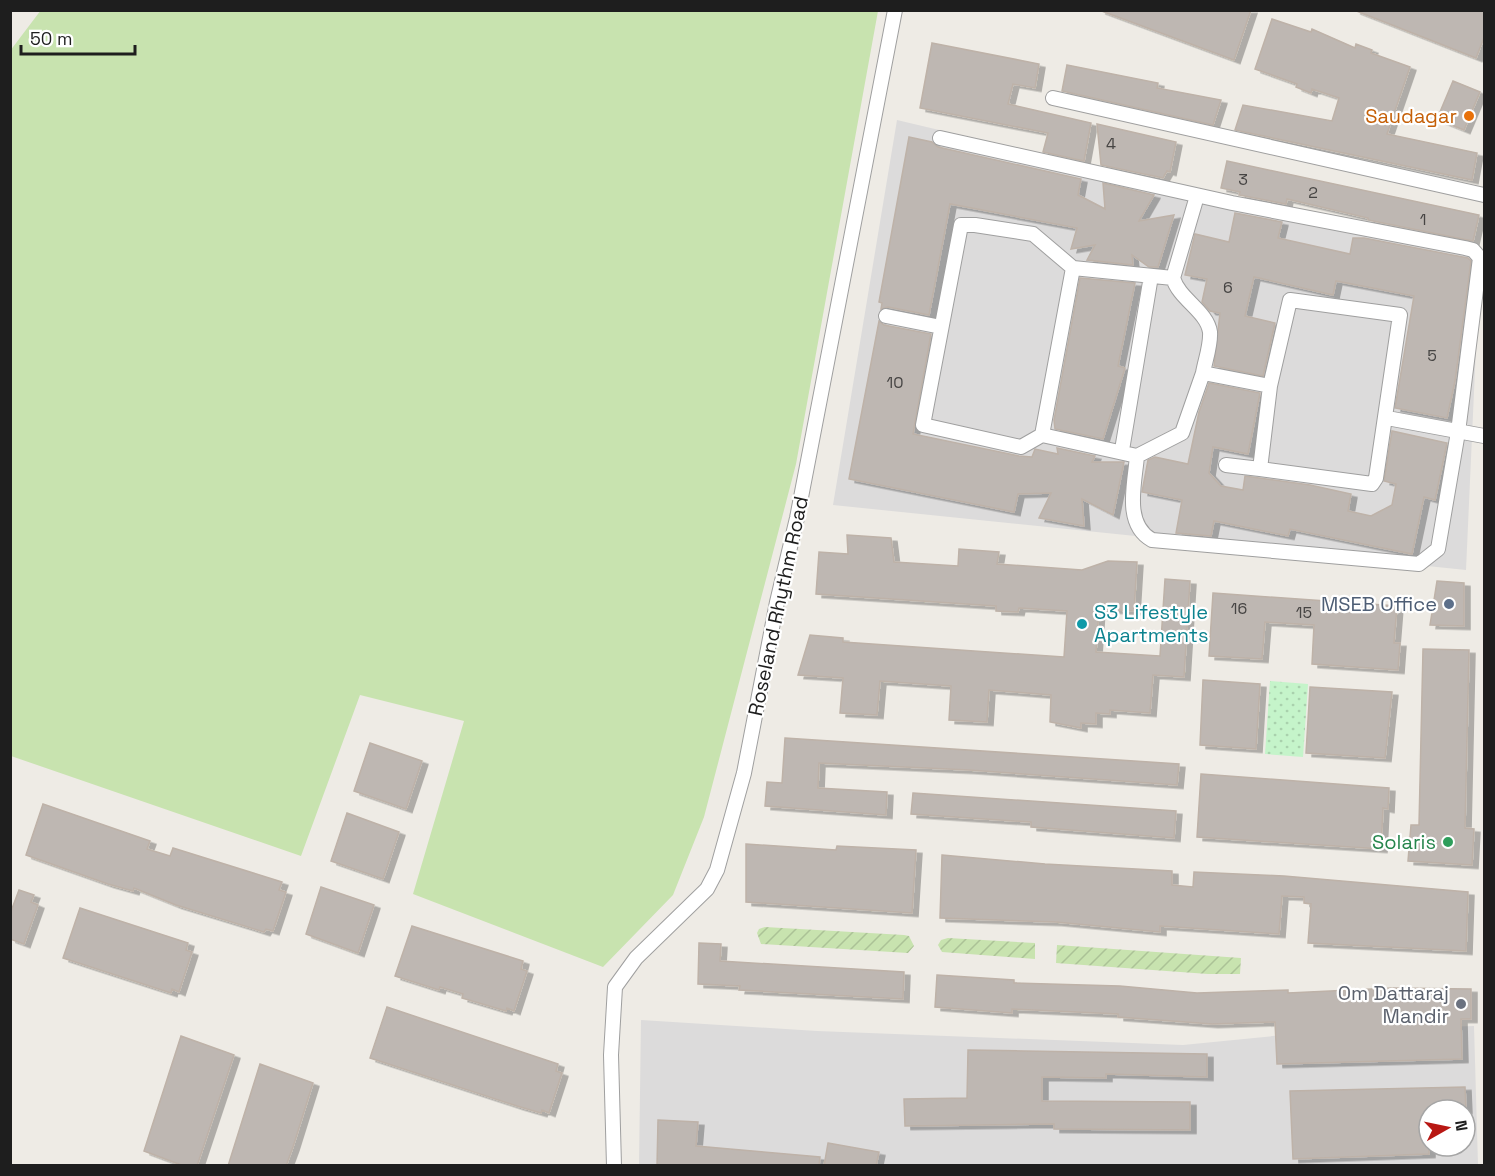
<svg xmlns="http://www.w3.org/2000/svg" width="1495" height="1176" font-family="'Space Grotesk',sans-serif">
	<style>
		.residential { fill: #dcdbdb; fill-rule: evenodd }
		.grass { fill: #c8e3af }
		.park { fill: url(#park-dots) }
		.garden { fill: url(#garden-furrows) }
		.building { fill: #beb7b2; stroke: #beb2a8; stroke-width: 1.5; filter: url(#shadow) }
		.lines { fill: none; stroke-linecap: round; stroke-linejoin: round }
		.minor-casing { stroke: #9f9f9f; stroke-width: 16 }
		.minor { stroke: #fff; stroke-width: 14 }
		.food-dot { fill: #e8710a; stroke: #fff; stroke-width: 2 }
		.service-dot { fill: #5c6f8a; stroke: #fff; stroke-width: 2 }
		.culture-dot { fill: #0f9aa8; stroke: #fff; stroke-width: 2 }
		.leisure-dot { fill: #2e9e5b; stroke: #fff; stroke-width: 2 }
		.worship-dot { fill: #6b7280; stroke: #fff; stroke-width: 2 }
		.labels { text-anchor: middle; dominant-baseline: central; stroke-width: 4.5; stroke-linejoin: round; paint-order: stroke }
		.number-label { font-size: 16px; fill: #464443 }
		.food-label { font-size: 20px; fill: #c56008; stroke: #fff; text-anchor: end }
		.service-label { font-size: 20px; fill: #4e5e75; stroke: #fff; text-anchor: end }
		.street-label { font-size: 20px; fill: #1e1e1e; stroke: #fff }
		.culture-label { font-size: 20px; fill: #0d838f; stroke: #fff; text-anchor: start }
		.leisure-label { font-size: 20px; fill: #27864d; stroke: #fff; text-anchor: end }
		.worship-label { font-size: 20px; fill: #5b616d; stroke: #fff; text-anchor: end }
	</style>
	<defs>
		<pattern id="park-dots" width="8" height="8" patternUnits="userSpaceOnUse" patternTransform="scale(1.5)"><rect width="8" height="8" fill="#c5f4ca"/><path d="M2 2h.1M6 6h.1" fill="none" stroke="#a9d1ad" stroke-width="1.8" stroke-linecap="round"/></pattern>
		<pattern id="garden-furrows" width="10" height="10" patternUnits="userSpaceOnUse" patternTransform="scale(1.5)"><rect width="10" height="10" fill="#c8e3af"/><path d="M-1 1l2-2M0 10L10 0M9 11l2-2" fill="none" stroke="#abc296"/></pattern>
		<filter id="shadow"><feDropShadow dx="6" dy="3.5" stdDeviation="0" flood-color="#0004"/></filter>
	</defs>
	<rect width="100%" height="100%" fill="#eeebe5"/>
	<path class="residential" d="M897,120L1480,258L1466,570L833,505Z
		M641,1020L817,1031L1183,1045L1324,1031L1474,1026L1478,1165L639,1166ZM1429,1110H1465V1146H1429Z"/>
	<path class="grass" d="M41,10L878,11L796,464L704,817L673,895L603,967L413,894L464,721L360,695L301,856L11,756L10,51Z"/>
	<path class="park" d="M1270,681L1308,684L1303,757L1265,754Z"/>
	<path class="garden" d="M765,927L904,935L909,936L914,946L908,953L761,944L757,933L759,929Z
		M948,938L1035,943V959L942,952L938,945L941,940Z
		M1057,945L1241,958L1240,974H1208L1056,963Z"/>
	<path class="building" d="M1099,10H1251L1234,60Z
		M1354,10H1485V35L1476,58Z
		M1272,19L1311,32L1312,29L1355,48L1356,44L1372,50L1371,53L1410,67L1387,134L1477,153L1472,180L1235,130L1243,105L1332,121L1339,98L1312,89L1311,93L1296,87L1297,84L1255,69Z
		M932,43L1039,64L1035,88L1013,84L1008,104L1091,123L1084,161L1043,152L1048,133L920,108Z
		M1067,65L1158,83L1157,88L1221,100L1213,125L1062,91Z
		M1453,81L1480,92L1464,130L1437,119Z
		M1097,124L1176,142L1170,172L1167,171L1163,178L1101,165Z
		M909,137L932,142L938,147L1081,179L1078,195L1105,209L1103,183L1154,195L1139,221L1174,215L1158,267H1149L1132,255L1133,265L1087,260L1095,245L1071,249L1077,228L950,204L929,315L888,307L881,309L882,303L879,302Z
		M1227,161L1479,215L1473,241L1368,220V218L1287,199L1286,204L1239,195L1240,192L1221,188Z
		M1235,213L1282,222L1278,238L1350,254L1353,238H1364L1468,258L1471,261L1455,381L1447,418L1395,408L1414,296L1336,281L1333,295L1254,277L1245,316L1275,323L1263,376L1214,366L1220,313L1210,311L1202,302L1207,279L1185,275L1195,234L1229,242Z
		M1080,278L1135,283L1118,366L1125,368L1103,439L1055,429L1054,420Z
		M879,321L884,325L931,334L913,434L1019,456L1032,457L1035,449L1058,454L1057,448L1095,456L1092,462H1124L1113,515L1082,499L1084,526L1039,518L1051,493L1018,494L1014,512L849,479Z
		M1209,383L1260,393L1248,454L1213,447L1209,473L1221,486L1243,490L1245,476L1310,485L1351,494L1348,511L1371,516L1392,505L1396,484L1384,481L1392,431L1447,443L1435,500L1424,497L1412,554L1290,529L1288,536L1214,521L1211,536L1176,533L1182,500L1142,492L1148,460L1155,457L1188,464L1199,412Z
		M847,535L891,538L894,562L958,566L959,549L999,552L997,564L1082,570L1108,561L1137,562L1134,611L1099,609L1096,652L1160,656L1165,579L1190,581L1184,677L1153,675L1150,713L1110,710V714L1096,713V724L1081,723V728L1050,722L1051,695L989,690L987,722L949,720L951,686L880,681L877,715L840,713L843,678L798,675L810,635L843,638V642L1064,657L1067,611L1019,608L1018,612L996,611V606L816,594L819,552L848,554Z
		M1437,581L1464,583V626L1430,625Z
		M1213,593L1397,606L1394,643H1400L1398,670L1312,664L1314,625L1265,622L1262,659L1209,656Z
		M1423,649L1469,650L1465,828L1474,829L1472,865L1408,861L1411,825H1419Z
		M1203,680L1260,684L1256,749L1200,745Z
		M1310,687L1392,692L1385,758L1306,753Z
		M785,738L1179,764L1177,785L969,770L819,763L818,788L887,792L886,815L765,806L767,782L782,783Z
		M370,743L422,761L406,809L354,791Z
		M1201,774L1389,788L1388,809L1383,808L1381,849L1197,837Z
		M913,793L1176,811L1174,838L1031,827V822L911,814Z
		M43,804L150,841L147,849L170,856L173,848L282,882L279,890L286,892L273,931L266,929L264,932L176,905L134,888L133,891L108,884L26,855Z
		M347,813L399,832L383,879L331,861Z
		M746,844L836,850L837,846L916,850L912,913L746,902Z
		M942,855L1045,864L1172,871V885L1193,887L1194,872L1284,876L1468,892L1466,951L1308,943L1311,904L1304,903V897L1282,896L1279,934L1160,926V932L1056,922L940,918Z
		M321,887L374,905L358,953L306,934Z
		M19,890L34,895L31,902L38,905L24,944L10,939V914Z
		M80,908L188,943L186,950L192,952L179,992L172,989L171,993L63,958Z
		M412,926L523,961L521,969L527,971L514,1011L507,1008L506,1011L462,998L463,994L440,987L439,990L395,976Z
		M699,943L721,944L720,961L904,972L903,999L739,990L740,986L698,984Z
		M937,975L1014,980V983L1120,986L1197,993L1288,990V993L1393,988L1471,989V1019H1461L1462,1059L1277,1064L1275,1022L1212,1024L1118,1017V1014L1012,1009V1013L935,1007Z
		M387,1007L558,1064L556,1071L562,1073L549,1113L542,1110L541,1113L517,1106L370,1058Z
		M181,1036L234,1055L197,1166H184L144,1151Z
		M968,1050L1207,1054V1077L1106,1074V1078L1042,1077V1101L1190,1102V1130L1054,1129V1124L905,1126L904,1099L967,1098Z
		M260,1064L313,1083L293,1147L286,1166H228Z
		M1465,1087L1466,1110H1429V1154L1293,1159L1290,1091Z
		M658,1120L698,1122L696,1146L820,1157L819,1166H657Z
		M828,1143L879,1152L876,1166H824Z"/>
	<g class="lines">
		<g class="minor-casing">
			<path id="minor" d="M1053,98L1484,195
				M940,138L1232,203L1465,248L1473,250L1480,258L1458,432L1438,549L1419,564L1152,540C1123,524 1135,482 1137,456
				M1197,196L1173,278C1179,299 1207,311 1210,332C1211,345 1205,361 1203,373L1270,386
				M1173,278L1073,268L1033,234L975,225H961L923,425L1021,447L1042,435L1137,456L1182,433L1203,373
				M1290,300L1400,315L1376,478L1372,484L1260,469L1270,386Z
				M886,316L941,327
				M1387,418L1484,436
				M1042,435L1073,268
				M1122,450L1151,276
				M1226,465L1260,469
				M614,1166L611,1055L615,987L636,958L707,889L717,870L744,773L777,602L797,518L895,10"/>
		</g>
		<use href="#minor" class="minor"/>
	</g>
	<circle class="food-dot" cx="1469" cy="116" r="6"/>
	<circle class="service-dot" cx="1449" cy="604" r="6"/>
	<circle class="culture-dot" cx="1082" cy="624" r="6"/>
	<circle class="leisure-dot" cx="1448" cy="842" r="6"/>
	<circle class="worship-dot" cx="1461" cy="1004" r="6"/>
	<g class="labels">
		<g class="number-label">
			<text x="1111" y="143">4</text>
			<text x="1243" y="179">3</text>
			<text x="1313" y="192">2</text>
			<text x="1423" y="219">1</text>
			<text x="1228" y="287">6</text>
			<text x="1432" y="355">5</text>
			<text x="895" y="382">10</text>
			<text x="1239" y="608">16</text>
			<text x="1304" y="612">15</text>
		</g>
		<g class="food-label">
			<text x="1457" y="116">Saudagar</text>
		</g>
		<g class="service-label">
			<text x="1437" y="604">MSEB Office</text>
		</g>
		<g class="street-label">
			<text transform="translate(778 606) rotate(-78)">Roseland Rhythm Road</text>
		</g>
		<g class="culture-label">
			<text x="1094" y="612">S3 Lifestyle<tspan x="1094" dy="23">Apartments</tspan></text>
		</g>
		<g class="leisure-label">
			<text x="1436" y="842">Solaris</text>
		</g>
		<g class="worship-label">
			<text x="1449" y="993">Om Dattaraj<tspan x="1449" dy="23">Mandir</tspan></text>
		</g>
	</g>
	<rect width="1495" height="1176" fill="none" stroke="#1e1e1e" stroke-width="24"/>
	<g transform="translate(1447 1128) rotate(81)"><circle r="28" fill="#ffffff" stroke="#a5a5a5" stroke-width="1.5"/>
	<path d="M0-4.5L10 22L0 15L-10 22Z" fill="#b81713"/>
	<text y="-9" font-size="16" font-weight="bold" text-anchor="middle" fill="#1e1e1e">N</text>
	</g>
	<path d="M21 45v9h114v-9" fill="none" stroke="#1e1e1e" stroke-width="3"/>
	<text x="30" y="45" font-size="18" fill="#1e1e1e" stroke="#ffffff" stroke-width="4.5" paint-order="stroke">50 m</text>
</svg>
